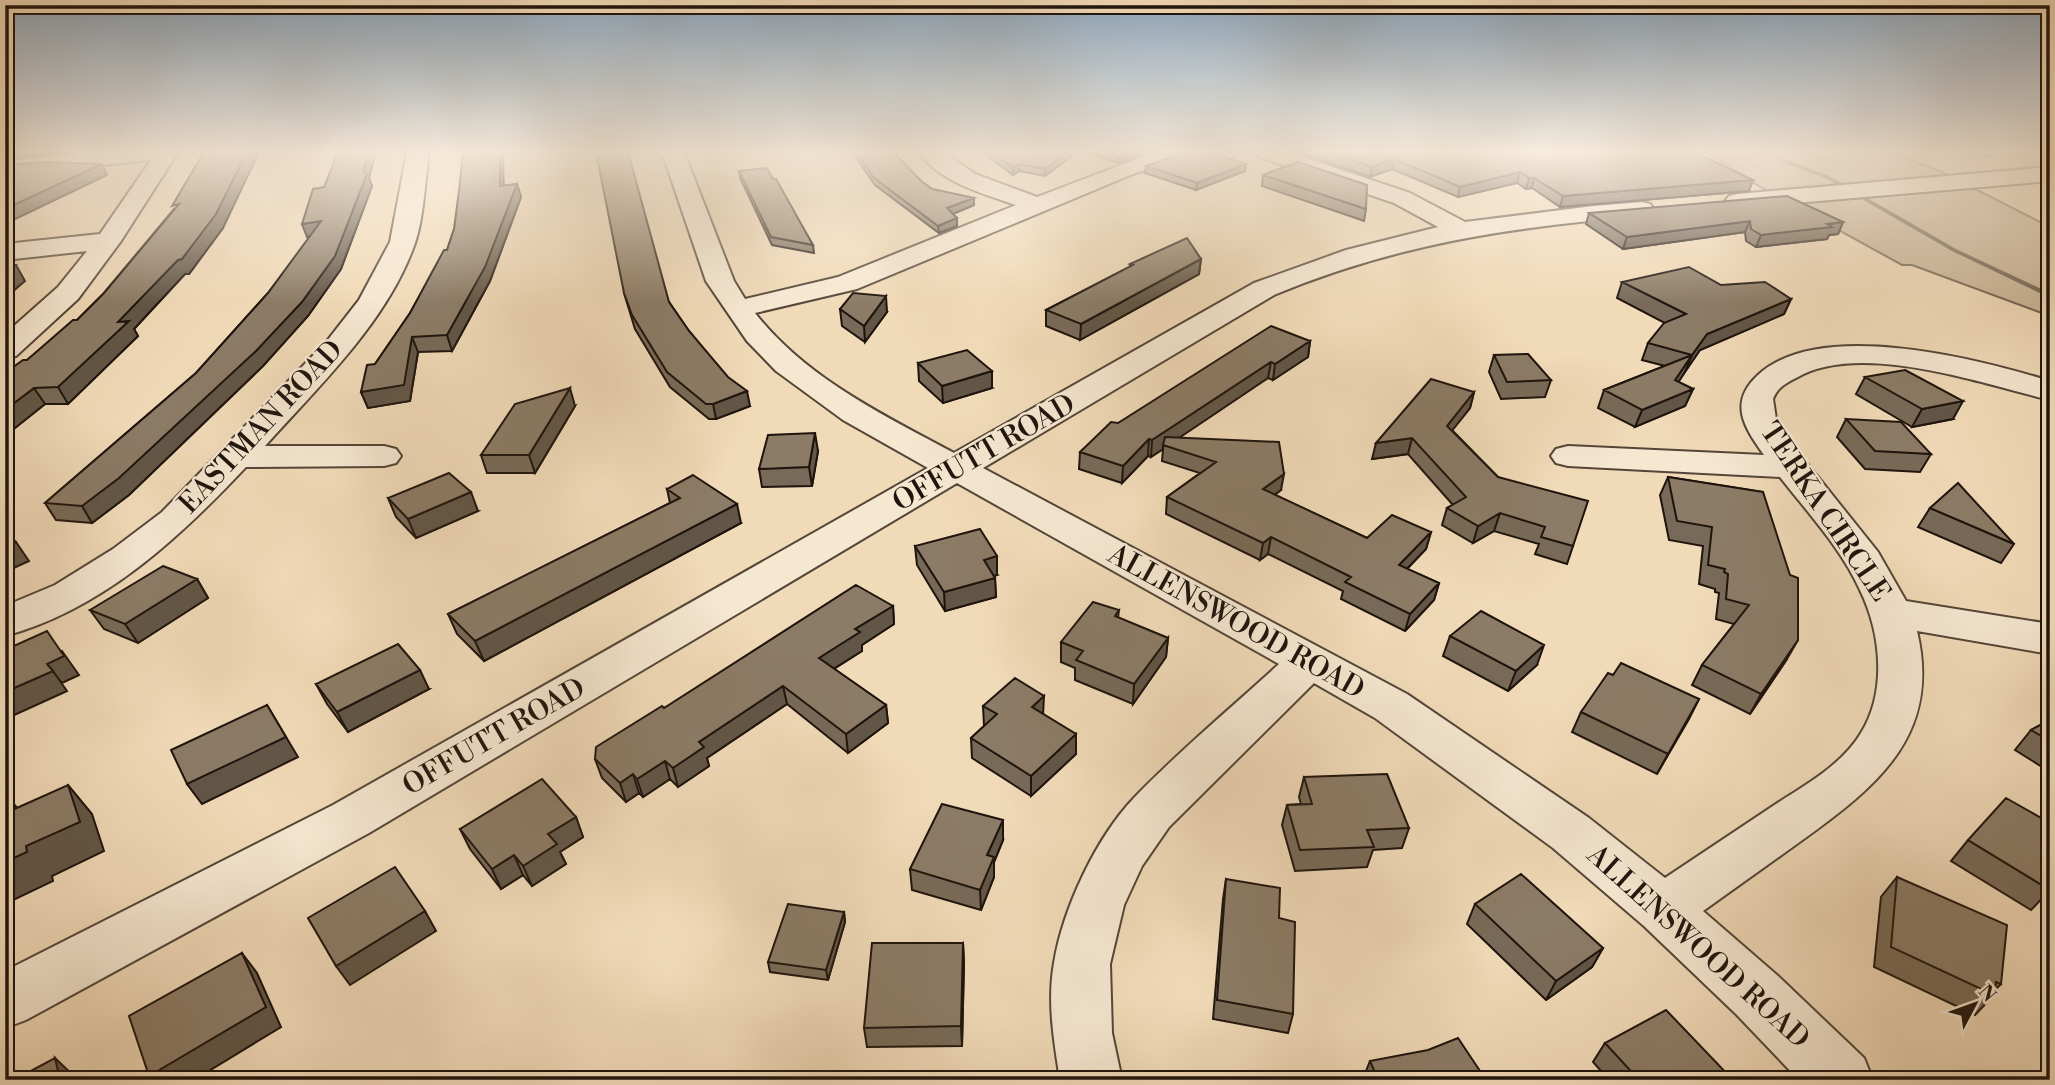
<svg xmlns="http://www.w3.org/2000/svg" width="2055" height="1085" font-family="'Libre Bodoni',serif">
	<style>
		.green { fill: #cdb89b; stroke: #766654; stroke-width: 2 }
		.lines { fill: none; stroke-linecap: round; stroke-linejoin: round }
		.stream { fill: #716351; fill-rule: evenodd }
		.minor-casing { stroke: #534638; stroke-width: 4 }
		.minor { fill: #f6e7d1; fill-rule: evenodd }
		.wall { fill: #786a58; stroke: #1e140d; stroke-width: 2 }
		.shaded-wall { fill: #625647; stroke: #1e140d; stroke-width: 2 }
		.building { fill: #8c7b66; stroke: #1e140d; stroke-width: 2 }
		.labels { text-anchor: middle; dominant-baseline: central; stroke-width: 5; stroke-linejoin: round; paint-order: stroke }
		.street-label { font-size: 28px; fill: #1e140d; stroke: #f6e7d1 }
	</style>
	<rect width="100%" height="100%" fill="#f1dab8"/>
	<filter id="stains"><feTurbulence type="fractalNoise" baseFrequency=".00286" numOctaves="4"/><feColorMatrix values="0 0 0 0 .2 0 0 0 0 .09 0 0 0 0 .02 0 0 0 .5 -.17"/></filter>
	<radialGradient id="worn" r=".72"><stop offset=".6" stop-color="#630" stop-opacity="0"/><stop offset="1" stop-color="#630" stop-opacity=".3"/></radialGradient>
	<path class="green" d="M1707,152H1889L1940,171L2050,227V316L1912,265H1902L1757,185Z"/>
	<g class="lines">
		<path class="stream" d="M1776,152H1782L1779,157L1829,176L1956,249L2050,293V298L1952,251L1825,178L1774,159Z"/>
		<g class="minor-casing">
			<path id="minor" d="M99,152H178L121,241L78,299L16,356L5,359V334L58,287L87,251L5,260V244L100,234L151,160L5,175V161Z
				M407,152H429C425,180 424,217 415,243C388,321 319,386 265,446H384L396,449L401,456L396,463L384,466L246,467C178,539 103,609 5,636V606L55,585L113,549L162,512L327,341L359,300L390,242Z
				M662,152H684L734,281L745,299L838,277L1016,205C984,194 939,182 919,152H943L975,174L1037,197L1155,152H1187L1184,157L1133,174L857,289L755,313C806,378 883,415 954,453L1254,283L1346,250L1438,227L1394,203L1259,157L1256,152H1288L1410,193L1465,222L1593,206L1642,202L1650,204L1654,209L1650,214L1642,216C1511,227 1396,244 1274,295L983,468L1407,694L1589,818L1665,878C1702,853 1739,829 1776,804C1805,785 1842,765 1861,733C1887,691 1881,633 1860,590C1841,548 1808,513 1780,477L1568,466L1556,463L1551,456L1556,449L1568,446L1764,455C1744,427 1728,403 1758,375C1819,318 1978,359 2050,381V400C1983,384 1859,340 1796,378C1786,383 1777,388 1773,399L1776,419L1786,437L1878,552L1906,601L2050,624V654L1917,631C1941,732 1881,783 1808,836C1773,861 1738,886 1703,911L1778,976L1864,1058L1873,1080H1799L1736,1014L1644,926L1553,848L1375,718L1314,683L1169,827L1142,866L1124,905L1110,964L1112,1033L1122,1080H1060C1054,1042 1047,1002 1054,963C1063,908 1096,838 1134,798C1179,751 1231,708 1279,664L957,483L369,833L26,1020L5,1028V971L333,805L928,468L843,420L776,371L747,341L706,281Z
				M2050,167V181L1737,208L1729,206L1725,201L1729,196L1737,194Z"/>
		</g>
		<use href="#minor" class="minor"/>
	</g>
	<path class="wall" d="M852,152H893L921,181L932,189L974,198V205L952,214L957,218V226L939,233L875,185Z
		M982,152H1077L1045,176L1019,171L1013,175Z
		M1085,152H1148L1118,163Z
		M1300,152H1640L1644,154L1753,180L1749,191L1560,207L1532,188L1526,189L1517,183L1458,197L1392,169L1370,177L1300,153Z
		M1976,152H2034L1986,156Z
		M1246,164L1245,171L1196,190L1145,173L1146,166Z
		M739,171L773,179L813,245L814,253L772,245L740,178Z
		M1263,175L1366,209L1364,221L1262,186Z
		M369,178L372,186L341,269L308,316L263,366L129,495L92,523L56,520L45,503L196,373L268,293L310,237H307L324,187Z
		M517,184L521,197L490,281L452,351L418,352L410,401L368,408L361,392L375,364L410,313L447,250L454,229L504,186Z
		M174,209L223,228L189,274H185L134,329L138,336L68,404H45L5,436V373L27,360L77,320L104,293Z
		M1589,213L1843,222L1838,234L1829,235L1827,239L1756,247L1746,241L1745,232L1623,249L1586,224Z
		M1201,259L1199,274L1080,340L1046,326V310L1130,267V264Z
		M1622,282L1721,285L1791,299L1784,314L1700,350L1678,382L1693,389L1685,406L1635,427L1598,408L1604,390L1665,366L1642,360L1648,343L1665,323L1617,298Z
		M624,293L669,302L689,331L750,406L716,419H709L670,387L635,329Z
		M840,309L887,312L865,342L842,326Z
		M1310,341L1308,357L1273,380L1268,378L1180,437L1281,490L1275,495L1367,538L1431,532L1426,549L1407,569L1439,583L1434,600L1405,631L1341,599L1343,591L1268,554L1260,560L1166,514L1167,497L1200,473L1162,461L1163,449L1151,457L1148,456L1122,483L1079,469L1080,452L1118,423Z
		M1494,355L1551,380L1545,397L1501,399L1489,372Z
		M918,363L992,388L943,403L919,381Z
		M1865,377L1953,419L1912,427L1856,394Z
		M1474,392L1470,408L1452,430L1498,477L1573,546L1567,564L1535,554L1539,544L1494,531L1473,543L1442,525L1447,508L1453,505L1408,454L1372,459Z
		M575,406L535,473H487L481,455Z
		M1846,419L1931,454L1920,472L1865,469L1837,437Z
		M818,451L812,486L762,487L759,469Z
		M1668,477L1763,492L1787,659L1750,714L1692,685L1702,665L1734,624L1716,619L1719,593L1715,592V589L1699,584L1703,546L1669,540L1660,495Z
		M667,489L741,523L484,661L457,634L448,614L670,503Z
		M388,498L478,511L416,538L396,517Z
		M1930,508L2014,544L2001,563L1918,527Z
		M915,546L997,575L994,576L995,578L996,597L945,611L917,565Z
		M197,579L208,598L138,643L104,629L90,610Z
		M893,606L894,624L862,645V651L834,669L886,705L888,723L848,753L787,704L707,758L709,766L678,787L670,779L643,797L639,793L626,802L602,778L595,759L664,708Z
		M1119,610L1118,618L1168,638L1166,657L1133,704L1075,680V668L1061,662V642Z
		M1450,636L1537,665L1508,691L1443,656Z
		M1613,675L1699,699L1657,774L1572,732L1581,712Z
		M316,684L429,689L348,732L327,704Z
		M983,706L1043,714L1076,754L1031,796L972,758L971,738L984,726Z
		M2050,720V772L2015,750L2031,730Z
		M1304,777L1409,828L1402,848L1373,850L1367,867L1295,871L1282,825L1287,805L1301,804L1299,797Z
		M576,817L583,837L560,852L566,864L532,886L523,875L501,889L470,849L460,829Z
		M1003,840L994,862V877L981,910L912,890L910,869Z
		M1968,840L2050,890L2031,910L1951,861Z
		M1897,877L2001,984L1995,990L1994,995L1975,1015L1874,967L1881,897Z
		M1226,879L1279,918L1293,1014L1288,1033L1213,1019L1223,899Z
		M1475,904L1603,948L1592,967L1546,1000L1467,924Z
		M844,912L845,922L828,980L770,972L768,962Z
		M963,943L964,963L962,1046L867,1047L864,1028Z
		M1605,1043L1733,1080H1609L1593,1062Z
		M1370,1061L1484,1077L1482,1080H1370L1366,1071Z"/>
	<path class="shaded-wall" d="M5,152H73L5,158Z
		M247,152H259L223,228L189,274H185L134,329L138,336L68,404L58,387L118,322Z
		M369,152H376L369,178L372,186L341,269L308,316L263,366L129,495L92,523L82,506L256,351L363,171Z
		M500,152H503L504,199L500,186Z
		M1068,152H1077L1045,176V169Z
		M1130,152H1148L1118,163V156Z
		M1394,159L1392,169L1370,177L1372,167Z
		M102,164L107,175L5,224V209Z
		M1019,164V171L1013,175V168Z
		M1246,164L1245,171L1196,190L1197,183Z
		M1520,172L1517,183L1458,197L1460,187Z
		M1529,178H1534L1532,188L1526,189Z
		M1753,180L1749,191L1560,207L1563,196Z
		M517,184L521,197L490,281L452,351L447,335Z
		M974,198V205L948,216L947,208Z
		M957,218V226L939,233L938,226Z
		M321,221L326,234L307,237L302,224Z
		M1750,221L1745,232L1623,249L1627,237Z
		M1843,222L1838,234L1829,235L1827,239L1756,247L1761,235Z
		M1201,259L1199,274L1080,340L1081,324Z
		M16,265L25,281L5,298V274Z
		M886,296L887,312L865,342L864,326Z
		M1791,299L1784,314L1700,350L1685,372L1692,355L1707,334Z
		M412,337L418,352L410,401L368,408L361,392Z
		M1310,341L1308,357L1273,380L1275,364Z
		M1692,355L1685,372L1668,398L1675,380Z
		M1271,362L1268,378L1167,446L1163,445V449L1151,457L1152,440Z
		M992,371V388L943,403L942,386Z
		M34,388L45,404L5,436V410Z
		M570,388L575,406L535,473L529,455Z
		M1693,389L1685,406L1635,427L1642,410Z
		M747,391L750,406L716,419L713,404Z
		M1474,392L1470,408L1443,442L1447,426Z
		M1963,401L1953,419L1912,427L1922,409Z
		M815,433L818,451L812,486L809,467Z
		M1412,438L1408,454L1372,459L1376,443Z
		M1149,439L1148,456L1122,483L1123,466Z
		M1284,474L1281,490L1260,505L1263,489Z
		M471,492L478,511L416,538L408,519Z
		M737,504L741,523L484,661L475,641Z
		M1500,513L1494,531L1473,543L1478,526Z
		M1431,532L1426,549L1394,582L1399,565Z
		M1271,537L1268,554L1260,560L1263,543Z
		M16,542L29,561L5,572V547Z
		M997,556V575L984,579V560Z
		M995,578L996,597L945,611L944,592Z
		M197,579L208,598L138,643L125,624Z
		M1439,583L1434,600L1405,631L1410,614Z
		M893,606L894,624L862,645V651L822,676L819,658L855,629Z
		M1168,638L1166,657L1133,704L1134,684Z
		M1798,640L1787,659L1750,714L1761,694Z
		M1544,645L1537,665L1508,691L1516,671Z
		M62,651L79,675L62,683L47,664Z
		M420,670L429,689L348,732L337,712Z
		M53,671L67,691L12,716L6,710H5V692Z
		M783,686L787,704L707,758L709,766L678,787L673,768L699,742Z
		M1044,696L1043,716L1032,707Z
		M1699,699L1689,719L1657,774L1668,754Z
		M267,705L298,757L202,804L187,784Z
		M886,705L888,723L848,753L846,734Z
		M1076,734V754L1031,796V776Z
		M665,761L670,779L643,797L637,779Z
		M633,774L639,793L626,802L620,783Z
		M68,785L92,814L104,851L52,876L53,881L5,904V862Z
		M6,795L32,825L10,811Z
		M576,817L583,837L560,852L566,864L532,886L523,866L548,834Z
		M1003,820V840L994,862V877L981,910L980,890L987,855Z
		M514,855L523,875L501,889L492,869Z
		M425,911L436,931L350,985L336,966Z
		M844,912L845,922L828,980L826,970Z
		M963,943L964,963L962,1046L961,1026Z
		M1603,948L1592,967L1546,1000L1556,981Z
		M242,953L257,973L281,1027L194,1080H153L149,1076Z
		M55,1058L75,1077L76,1080H60Z"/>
	<path class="building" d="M204,152H247L216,214L182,259L178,260L118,322L129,321L58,387L34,388L5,410V373L23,360H27L73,320H77L104,293L179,204L172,206Z
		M338,152H369L363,171L367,174L335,256L302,302L256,351L119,478L82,506L45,503L196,373L268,293L321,221L302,224L313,189L324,187Z
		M463,152H500V186L517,184L485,267L447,335L412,337L404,385L361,392L367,365L375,364L410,313L444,250H447L454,229L459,191Z
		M596,152H628L669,302L689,331L728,377L747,391L713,404H706L667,372L632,315L624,293Z
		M856,152H893L921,181L932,189L974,198L947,208L957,218L938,226L874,178Z
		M991,152H1068L1045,169L1019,164L1013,168Z
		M1105,152H1130L1118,156Z
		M1186,152H1210L1246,164L1197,183L1146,166Z
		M1328,152H1640L1644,154H1698L1753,180L1563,196L1534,178H1529L1520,172L1460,187L1394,159L1372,167Z
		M48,162L102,164L5,209V165Z
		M1298,162L1367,185L1366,209L1263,175Z
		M767,168L773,179H776L813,245L771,237L739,171Z
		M1787,196L1843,222L1827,224L1832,227L1761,235L1751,229L1750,221L1627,237L1589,213Z
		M1187,238L1201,259L1081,324L1046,310L1133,265L1130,264Z
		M5,263L16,265L5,274Z
		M1689,267L1721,285L1765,282L1791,299L1707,334L1692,355L1648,343L1664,323L1686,314L1622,282Z
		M853,293L886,296L864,326L840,309Z
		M1271,326L1310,341L1275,364L1271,362L1152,440L1149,439L1123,466L1080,452L1111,422L1118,423Z
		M967,350L992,371L942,386L918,363Z
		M1528,354L1551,380L1507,382L1494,355Z
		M1692,355L1675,380L1693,389L1642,410L1604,390Z
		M1905,370L1963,401L1922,409L1865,377Z
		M1431,379L1474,392L1447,426L1498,477L1588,501L1573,546L1541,537L1545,527L1500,513L1478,526L1447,508L1466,497L1412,438L1376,443Z
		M570,388L529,455H481L515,404Z
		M1846,419L1901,422L1931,454L1875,451Z
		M815,433L809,467L759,469L768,435Z
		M1165,437L1279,442L1284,474L1263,489L1367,538L1392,515L1431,532L1399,565L1439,583L1410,614L1345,582L1351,577L1271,537L1263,543L1167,497L1216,462L1163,445Z
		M449,473L471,492L408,519L388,498Z
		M693,475L737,504L475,641L448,614L680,498L667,489Z
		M1668,477L1763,492L1790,575L1798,578V640L1761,694L1702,665L1749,605L1726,599L1728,574L1724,572L1725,569L1708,565L1712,527L1677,521Z
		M1958,483L2014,544L1930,508Z
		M980,529L997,556L984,560L995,578L944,592L915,546Z
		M5,532L16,542L5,547Z
		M163,566L197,579L125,624L90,610Z
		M856,585L893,606L855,629L860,632L819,658L886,705L846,734L783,686L699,742L704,747L673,768L665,761L637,779L633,774L620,783L595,759L596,747L662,706L664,708Z
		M1093,602L1119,610L1115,616L1168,638L1134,684L1076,660L1083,651L1061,642Z
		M1481,611L1544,645L1516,671L1450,636Z
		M47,631L64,656L47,664L53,671L5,692V650Z
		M398,644L420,670L337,712L316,684Z
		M1621,663L1699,699L1668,754L1581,712L1608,673L1613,675Z
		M1015,678L1044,696L1032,707L1076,734L1031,776L971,738L997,714L983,706Z
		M267,705L286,737L187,784L171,750Z
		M2050,720V741L2031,730Z
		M1387,774L1409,828L1367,830L1374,847L1300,850L1287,805L1312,804L1304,777Z
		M542,779L576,817L548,834L557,844L523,866L514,855L492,869L460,829Z
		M68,785L80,822L26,846L27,852L5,862V796L6,795L10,811Z
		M2006,798L2050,823V890L1968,840Z
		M942,804L1003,820L987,855L994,857L980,890L910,869Z
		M395,867L425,911L336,966L308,918Z
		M1521,874L1603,948L1556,981L1475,904Z
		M1897,877L2007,925L2001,984L1996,982L1994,995L1891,947Z
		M1226,879L1280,888L1279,918L1295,922L1293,1014L1217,1000Z
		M788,904L844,912L826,970L768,962Z
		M872,943H963L961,1026L864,1028Z
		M242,953L266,1007L149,1076L129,1016Z
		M1666,1010L1733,1080H1639L1605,1043Z
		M1458,1038L1484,1077L1476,1080H1378L1370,1061L1428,1050Z
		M55,1058L60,1080H14Z"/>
	<linearGradient id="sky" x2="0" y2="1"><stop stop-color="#8fa8be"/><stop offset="0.5" stop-color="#f9eedf"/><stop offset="1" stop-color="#f9eedf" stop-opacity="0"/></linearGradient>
	<rect width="2055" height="304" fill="url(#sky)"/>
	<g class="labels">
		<g class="street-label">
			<text transform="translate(261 427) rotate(-47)">EASTMAN ROAD</text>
			<text transform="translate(984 453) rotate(-30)">OFFUTT ROAD</text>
			<text transform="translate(1825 512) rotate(56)">TERKA CIRCLE</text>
			<text transform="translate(1236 622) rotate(29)">ALLENSWOOD ROAD</text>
			<text transform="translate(494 737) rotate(-30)">OFFUTT ROAD</text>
			<text transform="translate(1698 947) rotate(42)">ALLENSWOOD ROAD</text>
		</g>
	</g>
	<rect width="2055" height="1085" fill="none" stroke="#f1dab8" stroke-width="28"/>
	<rect x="7" y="7" width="2041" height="1071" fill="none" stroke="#1e140d" stroke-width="3.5"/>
	<rect x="14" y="14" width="2027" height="1057" fill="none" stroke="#1e140d" stroke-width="2"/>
	<g transform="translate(1975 1004) rotate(49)" stroke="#f6e7d1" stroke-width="5" paint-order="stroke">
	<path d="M0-5L12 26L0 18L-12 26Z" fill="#1e140d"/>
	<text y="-10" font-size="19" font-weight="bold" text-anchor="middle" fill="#1e140d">N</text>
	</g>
	<rect width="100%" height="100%" filter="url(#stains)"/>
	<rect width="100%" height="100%" fill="url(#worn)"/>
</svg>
